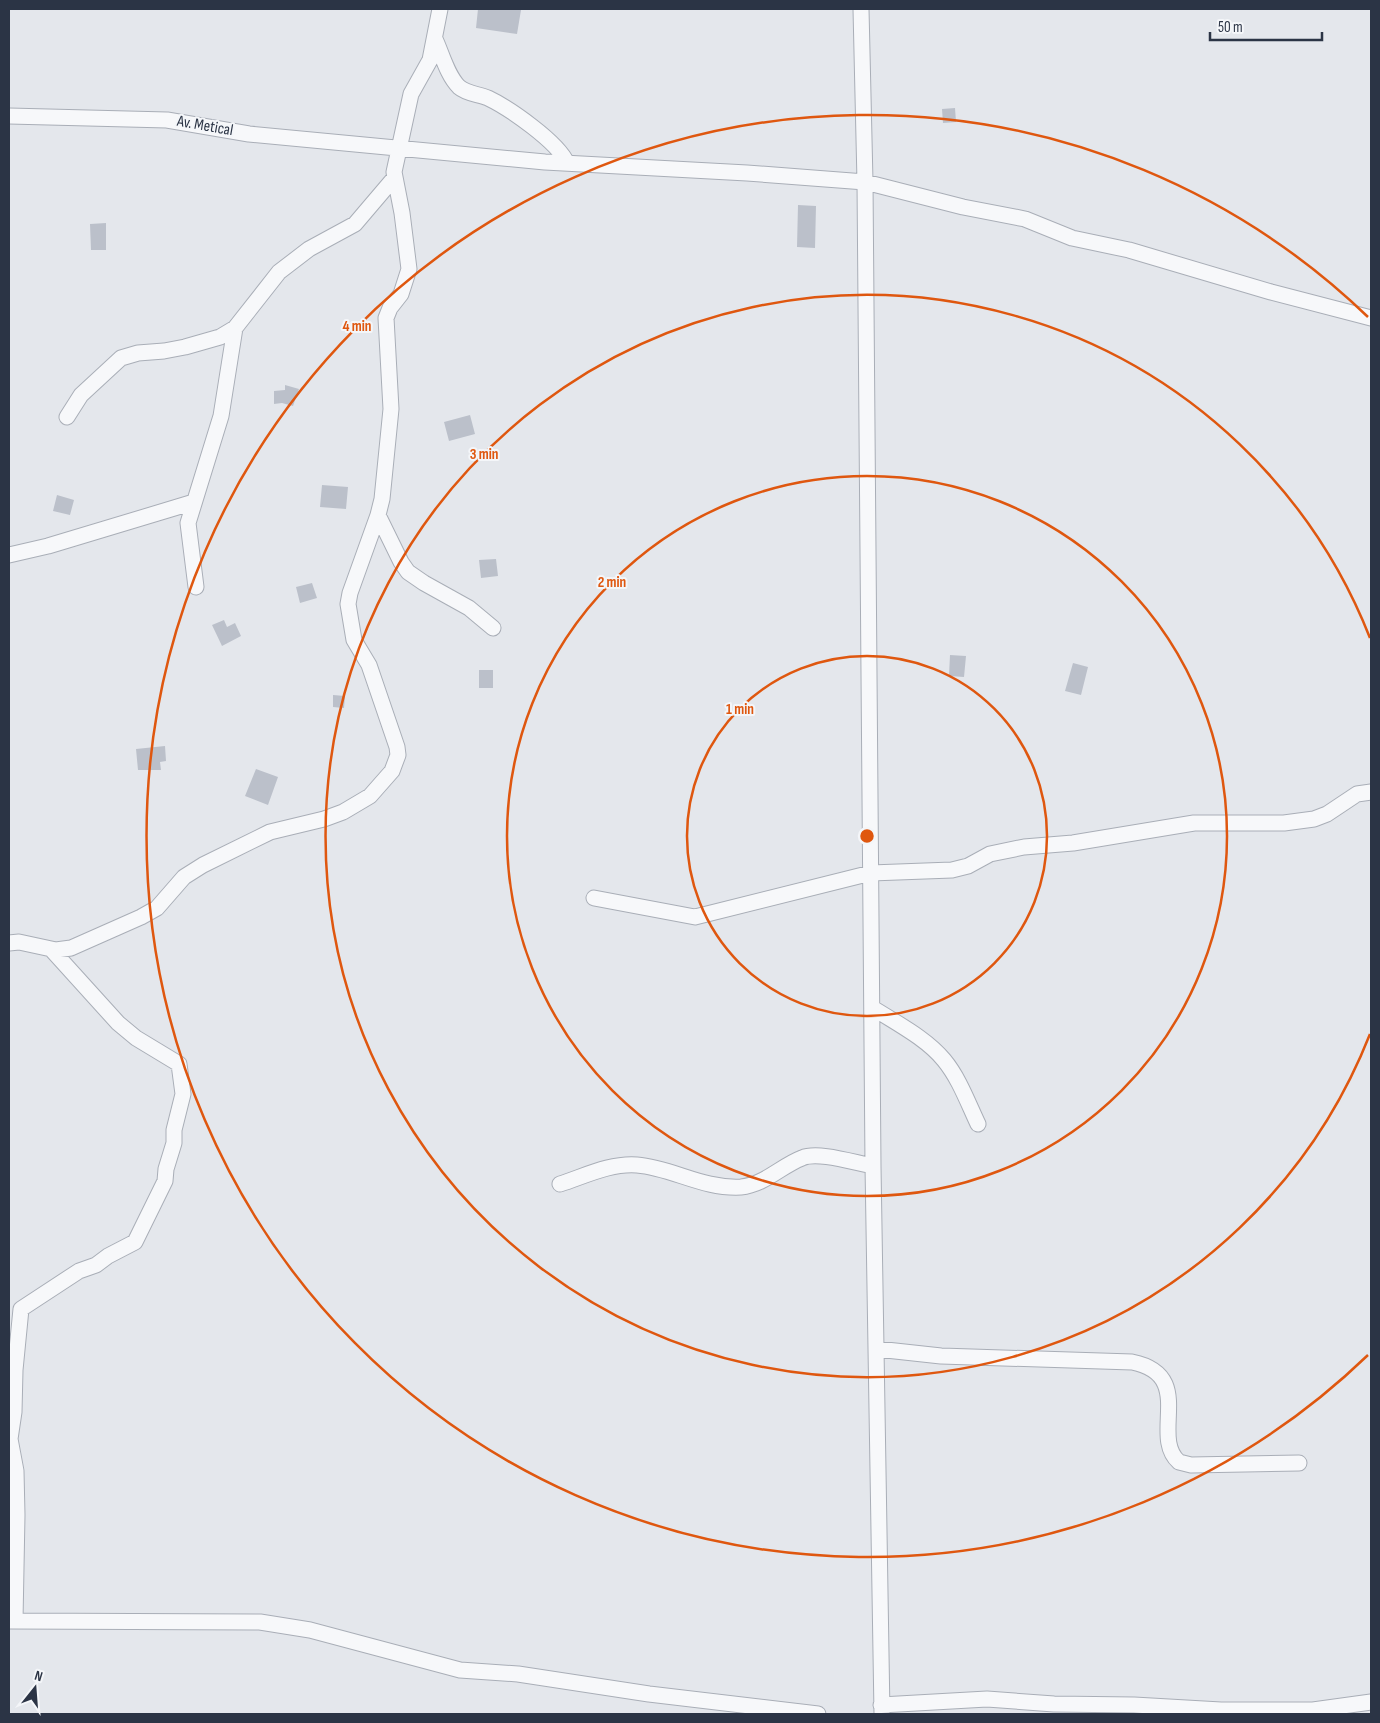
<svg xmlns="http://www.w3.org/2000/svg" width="1380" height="1723" font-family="'Sofia Sans Condensed',sans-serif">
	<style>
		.building { fill: #bbc0ca }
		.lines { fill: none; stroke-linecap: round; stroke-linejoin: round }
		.minor-casing { stroke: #a9aeb7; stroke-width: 17 }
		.minor { stroke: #f7f8fa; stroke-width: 15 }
		.ring { fill: none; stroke: #df570f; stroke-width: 2.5 }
		.labels { text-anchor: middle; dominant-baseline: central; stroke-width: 4; stroke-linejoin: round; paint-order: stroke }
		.street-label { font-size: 16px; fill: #2b3445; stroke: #f4f6f9 }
		.centre { fill: #df570f; stroke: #f4f6f9; stroke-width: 2.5 }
		.ring-label { font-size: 15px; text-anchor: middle; font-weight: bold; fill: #df570f; stroke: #f4f6f9; stroke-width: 4; stroke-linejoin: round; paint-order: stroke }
	</style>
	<rect width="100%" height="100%" fill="#e4e7ec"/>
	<path class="building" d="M478,9L521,10L517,34L476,28Z
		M955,108L956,122L943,123L942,109Z
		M798,205L816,206L815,248L797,247Z
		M106,223V250H91L90,224Z
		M285,385L299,389L293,406L282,403L274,404V391L285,390Z
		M470,415L475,434L449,441L444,422Z
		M322,485L348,487L346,509L320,507Z
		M57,495L74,500L70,515L53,511Z
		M496,559L498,576L481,578L479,560Z
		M312,583L317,598L300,603L296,587Z
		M224,620L227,627L235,623L241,636L222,646L212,625Z
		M950,655L966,656L964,677L949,676Z
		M1073,663L1088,667L1081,695L1065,691Z
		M479,670H493V688H479Z
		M333,695L345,696L344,708L333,707Z
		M165,746L166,761L160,762L161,770H138L136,749Z
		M256,769L278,777L268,805L245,796Z"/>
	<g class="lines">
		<g class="minor-casing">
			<path id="minor" d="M861,9L865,182L873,1166L882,1714
				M435,39C442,54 447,75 459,87C467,94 479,94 488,98C509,108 558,142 567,163
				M9,116L167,120L249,134L545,162L747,173L865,182L963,207L1025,219L1072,238L1129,250L1271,292L1371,318
				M67,417L81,395L121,358L138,353L164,351L185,347L220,337L235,328L279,272L309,249L355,224L395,177
				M378,515L401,562L408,572L424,583L469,608L493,628
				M9,555L48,546L194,502
				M196,587L188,523L221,416L235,328
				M594,898L695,917L871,873L952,870L968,866L990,854L1024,847L1073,843L1194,823H1284L1314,819L1327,814L1357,794L1371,792
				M9,943L19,942L56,950L71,948L141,917L157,908L184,877L203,865L270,832L324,819L343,812L370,796L392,771L398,755L397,747L369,665L354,640L348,604L350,593L378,515L382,499L391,409L386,318L390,308L401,294L409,269L402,213L394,172L411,94L430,60L440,9
				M873,1008C896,1023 926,1038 944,1060C959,1078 968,1103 978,1124
				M560,1184C585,1176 610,1163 637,1165C673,1168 702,1189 741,1187C764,1185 781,1166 802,1158C818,1151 855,1163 873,1166
				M877,1349L941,1356L1132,1362C1197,1375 1149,1436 1179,1462L1191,1465L1299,1463
				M9,1621L260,1622L310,1630L460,1670L518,1674L649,1694L818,1714
				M15,1621L17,1515L16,1471L10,1439L14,1412L15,1370L21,1309L79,1271L96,1265L108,1256L135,1242L165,1181L166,1169L174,1143V1130L183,1094L179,1064L136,1038L118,1023L51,949
				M881,1705L987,1699L1054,1704L1134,1705L1221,1710H1313L1371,1702"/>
		</g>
		<use href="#minor" class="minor"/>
	</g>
	<g class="ring">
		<circle cx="867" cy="836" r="180"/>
		<circle cx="867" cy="836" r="360"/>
		<path d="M1370 1034A541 541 0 1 1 1370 638"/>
		<path d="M1368 1355A721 721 0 1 1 1368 317"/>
	</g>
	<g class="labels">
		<g class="street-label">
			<text transform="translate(205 126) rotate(10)">Av. Metical</text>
		</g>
	</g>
	<circle cx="867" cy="836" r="8" class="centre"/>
	<g class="ring-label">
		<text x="357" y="331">4 min</text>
		<text x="484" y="459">3 min</text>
		<text x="612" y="587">2 min</text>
		<text x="740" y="714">1 min</text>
	</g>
	<rect width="1380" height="1723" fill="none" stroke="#2b3445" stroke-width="20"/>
	<g transform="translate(35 1688) rotate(17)" stroke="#f4f6f9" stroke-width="4" paint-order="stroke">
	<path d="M0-4L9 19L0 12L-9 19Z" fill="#2b3445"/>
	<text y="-8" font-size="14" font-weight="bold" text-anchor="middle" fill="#2b3445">N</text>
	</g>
	<path d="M1210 32v8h112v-8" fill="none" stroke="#2b3445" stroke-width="2.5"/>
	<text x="1218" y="32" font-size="15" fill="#2b3445" stroke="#f4f6f9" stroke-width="4" paint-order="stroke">50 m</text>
</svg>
